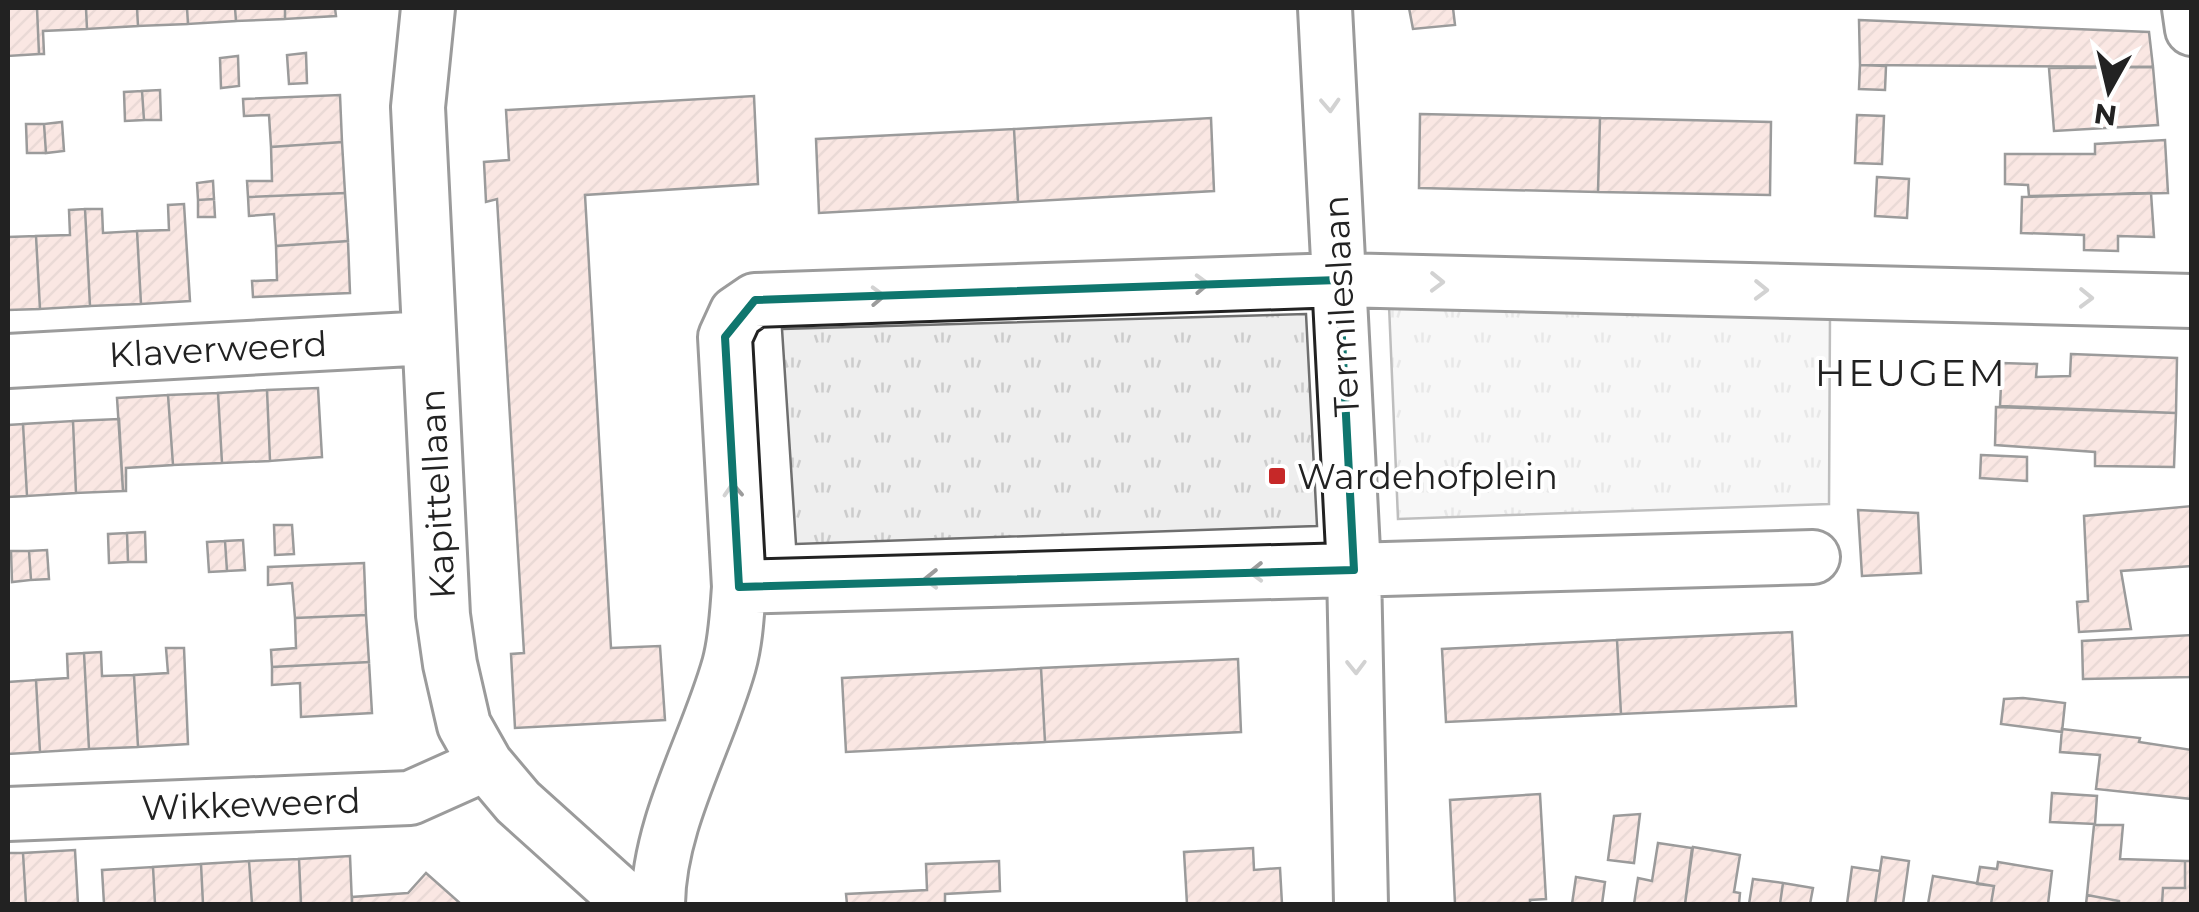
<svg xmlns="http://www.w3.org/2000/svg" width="2199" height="912" font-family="Montserrat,sans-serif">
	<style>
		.grass { fill: url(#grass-tufts); stroke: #6f6f6f; stroke-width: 2.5 }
		.building { fill: url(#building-hatch); stroke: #222; stroke-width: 2.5 }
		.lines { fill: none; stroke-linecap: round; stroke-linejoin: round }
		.minor-casing { stroke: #222; stroke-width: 58 }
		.minor { stroke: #fff; stroke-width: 52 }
		.oneway { stroke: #9c9c9c }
		.marked { fill: none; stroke: #0f766e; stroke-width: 8; stroke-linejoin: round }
		.poi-dot { fill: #c62828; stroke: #fff; stroke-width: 4 }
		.labels { text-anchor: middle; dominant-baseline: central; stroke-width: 8; stroke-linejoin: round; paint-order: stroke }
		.street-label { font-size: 35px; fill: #222; stroke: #fff }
		.poi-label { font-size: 35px; fill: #222; stroke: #fff; text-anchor: start }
		.neighbourhood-label { font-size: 38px; letter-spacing: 2.5px; fill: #222; stroke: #fff }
	</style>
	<defs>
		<pattern id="grass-tufts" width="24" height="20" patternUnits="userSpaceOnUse" patternTransform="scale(2.5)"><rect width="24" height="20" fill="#eee"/><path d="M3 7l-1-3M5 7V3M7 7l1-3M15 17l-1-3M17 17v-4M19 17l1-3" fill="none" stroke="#ccc"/></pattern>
		<pattern id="building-hatch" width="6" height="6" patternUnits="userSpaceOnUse" patternTransform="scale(2.5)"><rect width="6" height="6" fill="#f3c9c0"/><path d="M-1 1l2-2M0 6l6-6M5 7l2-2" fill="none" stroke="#d0aca5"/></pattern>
	</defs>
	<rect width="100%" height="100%" fill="#fff"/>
	<path class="grass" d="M1389,305L1830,314L1829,504L1398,519Z
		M1306,314L1317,526L796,544L782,329Z"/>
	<path class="building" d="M8,8H37L39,54L8,56Z
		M37,8H86L87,29L43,31L44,54H39Z
		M86,8H137L138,26L87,29Z
		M137,8H187L188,24L138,26Z
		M187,8H235L236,21L188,24Z
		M235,8H285V19L236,21Z
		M285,8H335L336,16L285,19Z
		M1409,8H1453L1455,25L1413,29Z
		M1859,20L2149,32L2153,67L1860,65Z
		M306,53L307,83L289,84L287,55Z
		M238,56L239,86L221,88L220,58Z
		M1860,65L1886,66L1885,90L1859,89Z
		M2153,67L2158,125L2054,131L2049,68Z
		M160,90L161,120H144L142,91Z
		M142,91L144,120L125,121L124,92Z
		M340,95L342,142L271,147L269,115L244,116L243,99Z
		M754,96L758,184L585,195L611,648L660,646L665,720L515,728L511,654L524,653L497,199L486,202L484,162L509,160L506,110Z
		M1420,114L1600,118L1598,192L1419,188Z
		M1857,115L1884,116L1882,164L1855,163Z
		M1211,118L1214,191L1018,202L1014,129Z
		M1600,118L1771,122L1770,195L1598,192Z
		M62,122L64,151L46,153L44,124Z
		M26,124H44L46,153H27Z
		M1014,129L1018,202L819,213L816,139Z
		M2165,140L2168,193L2029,196L2028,185L2005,184V154H2095V144Z
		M342,142L345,193L248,197L247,181H272L271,147Z
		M1877,177L1909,179L1907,218L1875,216Z
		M213,181L214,199L198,200L197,183Z
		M345,193L348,241L276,246L274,214L249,216L248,197Z
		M2151,193L2154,237L2118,236V251L2084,250V235L2021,233L2022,197Z
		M214,199L215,217H198V200Z
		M184,204L190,301L141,304L137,231L169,230L168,205Z
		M85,209H102L103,233L137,231L141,304L90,306Z
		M85,209L90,306L40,309L36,236L70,235L69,210Z
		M36,236L40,309L8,310V237Z
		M348,241L350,293L253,297L252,281L277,280L276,246Z
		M2071,354L2177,358L2176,413L2000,406L2002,363L2037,364L2036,377L2070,376Z
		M318,388L322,457L270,461L267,390Z
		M267,390L270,461L222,463L218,393Z
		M218,393L222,463L173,465L168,395Z
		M168,395L173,465L126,468V491H123L117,398Z
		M1996,407L2176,413L2174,467L2095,466V452L1995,445Z
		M119,419L123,491L76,493L73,421Z
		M73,421L76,493L27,496L23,424Z
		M23,424L27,496L8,497V425Z
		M1981,455L2027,457V481L1980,478Z
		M2192,506V566L2121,571L2131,629L2079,632L2077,602L2088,601L2084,516Z
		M1858,510L1918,513L1921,573L1862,576Z
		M274,525H292L294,554L275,555Z
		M145,532L146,562H128L127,533Z
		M127,533L128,562L109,563L108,534Z
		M243,540L245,570L227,571L225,541Z
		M225,541L227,571L209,572L207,542Z
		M47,550L49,579L31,580L29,551Z
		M11,551H29L31,580L12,582Z
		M364,563L366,615L295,618L292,583L268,585V567Z
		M366,615L369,662L272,667L271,650L296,648L295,618Z
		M1792,632L1796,706L1621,714L1617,640Z
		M2192,635V677L2083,679L2082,641Z
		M1617,640L1621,714L1446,722L1442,649Z
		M166,648H184L188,744L138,747L134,675L168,673Z
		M101,652L102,676L134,675L138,747L89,749L84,653Z
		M84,653L89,749L40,752L36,680L68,678L67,654Z
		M1238,659L1241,732L1045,742L1041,668Z
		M369,662L372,713L301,717L300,683L272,685V667Z
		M1041,668L1045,742L846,752L842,678Z
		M36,680L40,752L8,754V682Z
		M2023,698L2065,703L2062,732L2001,724L2004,699Z
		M2062,729L2140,738L2139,742L2192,750V799L2096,789L2100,755L2060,752Z
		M2052,793L2097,796L2095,824L2050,822Z
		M1540,794L1546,899L1530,900V904H1455L1450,800Z
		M1640,814L1634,863L1608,860L1614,816Z
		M2094,825H2123L2120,859L2185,861V888H2163L2162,904H2119V901L2087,895Z
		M1658,843L1692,848L1685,904H1634L1638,878L1652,881Z
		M1693,847L1740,855L1734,892L1740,893L1739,904H1685Z
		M1253,848L1254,870L1280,868L1282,904H1187L1184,852Z
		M75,850L78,904H26L23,853Z
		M8,853H23L26,904H8Z
		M350,856L352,904H301L299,859Z
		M1882,857L1909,861L1903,904H1875Z
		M299,859L301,904H252L249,861Z
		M249,861L252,904H203L201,864Z
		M999,861L1000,891L945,894V904H847L846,894L927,890L926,864Z
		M2185,861H2192V904H2162L2163,888H2185Z
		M1998,862L2052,871L2048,904H1991L1994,886L1977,884L1980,867L1997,869Z
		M201,864L203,904H155L153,867Z
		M153,867L155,904H104L102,870Z
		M1852,867L1880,871L1875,904H1847Z
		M426,873L461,904H352V897L408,893Z
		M1933,876L1994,886L1991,904H1928Z
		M1576,877L1605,882L1602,904H1572Z
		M1753,879L1783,883L1780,904H1749Z
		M1783,883L1813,888L1810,904H1780Z
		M2087,895L2119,901V904H2086Z"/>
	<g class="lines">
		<g class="minor-casing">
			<path id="minor" d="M428,8L418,107L443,615L450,664L464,725L486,764L518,802L628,901L639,904
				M1325,8L1354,570L1361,904
				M2189,8L2192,29
				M8,361L429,338
				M739,587L1813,557
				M8,814L410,798L486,764
				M658,904C659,822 707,743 729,665C736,640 737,613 739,587L725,337L736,313L755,300L1339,280L2192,301"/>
		</g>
		<use href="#minor" class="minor"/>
	</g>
	<defs><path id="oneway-chevron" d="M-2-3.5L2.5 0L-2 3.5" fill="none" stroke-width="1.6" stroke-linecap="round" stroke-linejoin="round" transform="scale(2.5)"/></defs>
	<g class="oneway">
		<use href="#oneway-chevron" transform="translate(1330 105) rotate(87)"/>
		<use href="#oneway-chevron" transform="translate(1437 282) rotate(1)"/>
		<use href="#oneway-chevron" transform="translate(1202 284) rotate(-2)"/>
		<use href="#oneway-chevron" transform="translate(1761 290) rotate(1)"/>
		<use href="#oneway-chevron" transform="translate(878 296) rotate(-2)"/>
		<use href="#oneway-chevron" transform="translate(2086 298) rotate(1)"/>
		<use href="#oneway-chevron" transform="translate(733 490) rotate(-93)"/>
		<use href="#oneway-chevron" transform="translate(1256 572) rotate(179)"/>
		<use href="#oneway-chevron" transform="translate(931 579) rotate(179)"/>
		<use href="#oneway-chevron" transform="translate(1356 667) rotate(89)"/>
	</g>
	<path d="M0 0H2199V912H0ZM1339,280L1354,570L739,587L725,337L755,300Z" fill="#fff" fill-opacity=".55" fill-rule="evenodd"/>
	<path class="marked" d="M1339,280L1354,570L739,587L725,337L755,300Z"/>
	<rect class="poi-dot" x="1267" y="466" width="20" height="20" rx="5"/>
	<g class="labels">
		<g class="street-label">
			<text transform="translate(1341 306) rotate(-93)">Termileslaan</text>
			<text transform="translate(218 349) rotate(-3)">Klaverweerd</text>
			<text transform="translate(437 494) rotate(-93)">Kapittellaan</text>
			<text transform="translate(251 804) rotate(-2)">Wikkeweerd</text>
		</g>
		<g class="poi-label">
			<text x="1297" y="476">Wardehofplein</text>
		</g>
		<g class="neighbourhood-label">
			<text x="1911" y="372">HEUGEM</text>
		</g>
	</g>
	<rect width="2199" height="912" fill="none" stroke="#222222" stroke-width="20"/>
	<g transform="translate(2109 90) rotate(188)" stroke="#ffffff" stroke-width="8" paint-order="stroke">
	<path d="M0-8L18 38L0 25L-18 38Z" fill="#222222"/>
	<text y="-15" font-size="28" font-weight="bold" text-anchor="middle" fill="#222222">N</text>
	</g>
</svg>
